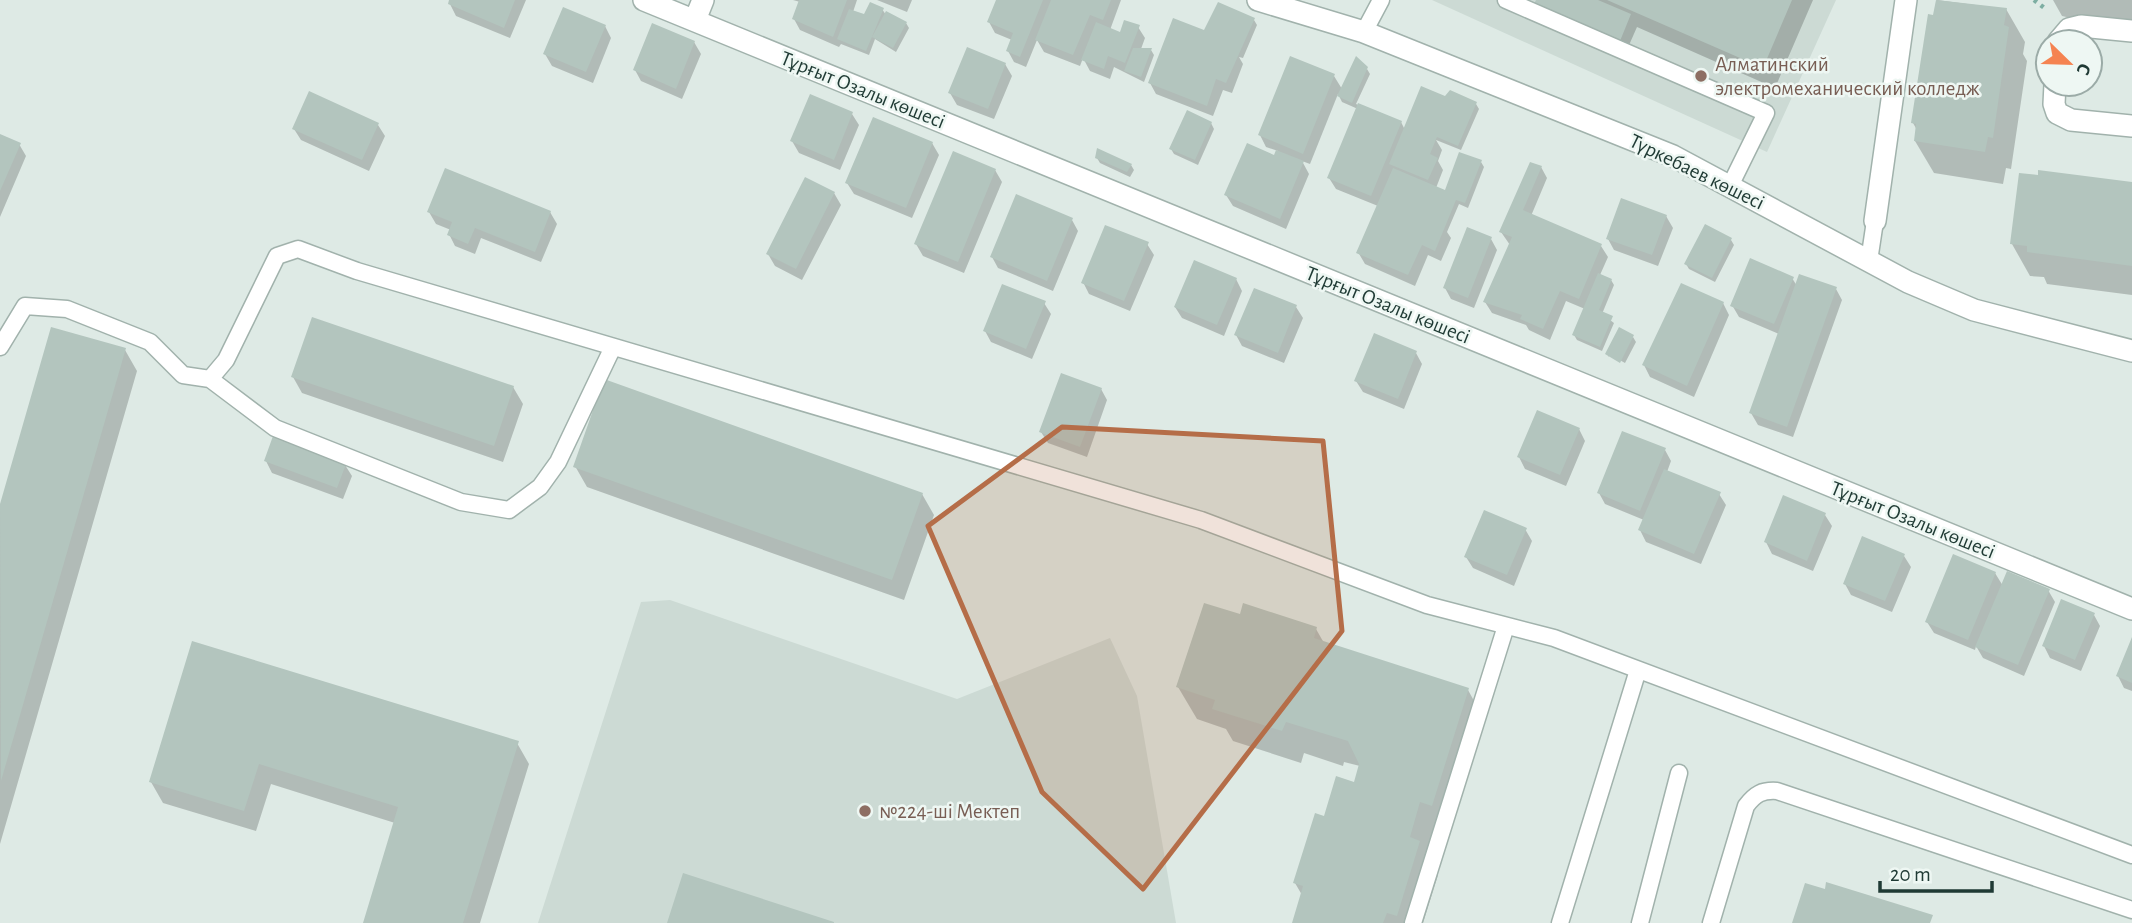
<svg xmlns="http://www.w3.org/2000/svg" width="2132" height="923" font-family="'Alegreya Sans',sans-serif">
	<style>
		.built { fill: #ccdad4 }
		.shadow { fill: #0003 }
		.building { fill: #b3c5be }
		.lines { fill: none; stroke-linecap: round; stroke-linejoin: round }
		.lane-casing { stroke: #a1b2ac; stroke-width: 19 }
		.street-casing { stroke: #a1b2ac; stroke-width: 24 }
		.path { stroke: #7daea2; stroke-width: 4.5; stroke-dasharray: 3.5 5; stroke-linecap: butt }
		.lane { stroke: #fff; stroke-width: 16 }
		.street { stroke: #fff; stroke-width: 21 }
		.marked { fill: #b56d48; fill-opacity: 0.2; stroke: #b56d48; stroke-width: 5; stroke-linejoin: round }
		.education-dot { fill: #8d6e63; stroke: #eef7f3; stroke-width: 2.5 }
		.labels { text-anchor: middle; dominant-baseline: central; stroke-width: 5; stroke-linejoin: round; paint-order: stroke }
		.education-label { font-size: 21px; fill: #785e54; stroke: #eef7f3; text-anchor: start }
		.street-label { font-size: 21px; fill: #1f3a34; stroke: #eef7f3 }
	</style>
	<rect width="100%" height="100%" fill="#deeae5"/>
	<path class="built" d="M1432,0H1836L1767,152Z
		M670,600L957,699L1110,638L1137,696L1176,923H538L641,602Z"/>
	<path class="shadow" d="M451,0H526L510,38L456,16L450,4Z
		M793,0H857L853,12L865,17L882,9L886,15L906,23L909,28L896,52L875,39L869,55L841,44L839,47L800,30L794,19L800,2Z
		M877,0H912L907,12Z
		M998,0H1121L1110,30L1121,34L1138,27L1145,38L1141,49L1151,50L1154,55L1144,82L1114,67L1110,79L1090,71L1083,58L1080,66L1044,52L1037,40L1026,67L1014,62L1008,51L1012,40L995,33L989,22Z
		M1538,0H1813L1775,88L1637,27L1626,52Z
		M1937,0L2006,9L2025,42L2023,54L2027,61L2011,169L2006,168L2003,184L1934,173L1915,141L1917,130L1913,123Z
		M2053,0H2132V32L2062,16Z
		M1254,20L1257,25L1243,58L1239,57L1243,64L1232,93L1223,90L1213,116L1156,94L1150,83L1205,34Z
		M605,26L611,38L593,83L552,66L545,54Z
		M694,42L701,54L682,99L641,81L635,70Z
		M1005,64L1012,76L994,119L957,105L950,93Z
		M1367,69L1370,74L1356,104L1401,122L1405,130L1444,97L1476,104L1479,109L1461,150L1436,140L1442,150L1438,161L1443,170L1436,188L1445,192L1481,162L1484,167L1468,208L1459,204L1447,232L1451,238L1441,261L1428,255L1415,286L1365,264L1358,252L1378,206L1336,189L1329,178L1358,109L1342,102L1338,94L1310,164L1302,161L1309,174L1286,229L1233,206L1226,195L1275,157L1278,151L1266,147L1260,135L1334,76L1342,89Z
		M852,114L859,125L840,170L799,153L792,141Z
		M1211,123L1214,129L1198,165L1174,154L1171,149Z
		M378,125L385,136L369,171L301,140L294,129Z
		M0,136L19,144L26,156L0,217Z
		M932,143L939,155L912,218L854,194L847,183Z
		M1097,158L1131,165L1134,170L1130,177L1100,163Z
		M1541,167L1547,178L1531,216L1601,246L1608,257L1600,275L1611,280L1614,285L1602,314L1614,323L1602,351L1577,340L1574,335L1585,309L1566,301L1550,340L1529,330L1526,325L1492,313L1485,302L1510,245L1501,232Z
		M995,170L1002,182L964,273L923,256L916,244Z
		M2132,184V295L2047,284L2044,277L2030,276L2012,244Z
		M834,193L841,205L802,280L775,266L768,254Z
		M429,212H550L557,224L541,262L481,238L475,254L455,246L449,234L451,230L436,224Z
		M1666,216L1673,228L1658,266L1614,250L1608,239Z
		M1072,220L1078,231L1053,291L998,268L992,257Z
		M1705,226L1731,240L1734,245L1715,282L1689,269L1686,264Z
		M1491,239L1497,250L1474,308L1451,299L1445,288Z
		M1147,244L1154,255L1130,311L1089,294L1083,282Z
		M1792,278L1797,286L1836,289L1842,300L1793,437L1758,425L1751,413L1779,334L1739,317L1732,305Z
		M1236,279L1242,291L1224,336L1182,318L1175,307Z
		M1044,303L1051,314L1032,359L991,342L985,331Z
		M1723,303L1729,315L1694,397L1650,377L1644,365Z
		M1296,307L1303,318L1284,363L1242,346L1236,335Z
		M52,329L125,350L137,371L0,844V510Z
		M1633,337L1636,342L1625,363L1609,354V357L1607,354Z
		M1416,353L1422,364L1404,409L1363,392L1356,381Z
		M293,377L513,387L523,404L503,462L302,393Z
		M1101,389L1107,400L1087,457L1048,443L1041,432Z
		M1579,429L1585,441L1566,486L1525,469L1519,457Z
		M1665,450L1671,461L1667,472L1719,494L1726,505L1701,564L1646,542L1640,530L1644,520L1605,504L1599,493Z
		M266,461L345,465L352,476L343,499L272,473Z
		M575,466L922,494L934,515L904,600L587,487Z
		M1825,515L1832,526L1813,571L1772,554L1766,542Z
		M1525,529L1532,541L1514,586L1473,568L1466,557Z
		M1904,556L1911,567L1892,612L1851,595L1845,584Z
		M1995,573L2003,586L2048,590L2055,602L2024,676L1983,658L1976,646L1975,650L1934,633L1927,622Z
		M2094,615L2100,626L2081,671L2050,658L2044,646Z
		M1241,616L1316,629L1324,643L1468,690L1483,717L1447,832L1433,827L1438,836L1430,862L1438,875L1423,923H1294L1302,895L1295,883L1325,818L1355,784L1360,766L1344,762L1343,766L1304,753L1301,763L1233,741L1226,729L1197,719L1178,687Z
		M2132,641V691L2124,688L2118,676Z
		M193,643L517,743L529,764L480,923H364L395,823L271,784L256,831L163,803L151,782Z"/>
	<path class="building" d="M449,0H515L504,28L448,4Z
		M799,0H847L833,37L792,19Z
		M996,0H1043L1020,57L1006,51L1013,33L987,22Z
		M1051,0H1111L1103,20L1090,15L1073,55L1035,40Z
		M1536,0H1598L1631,14L1620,41L1534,4Z
		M1607,0H1792L1763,68Z
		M1936,0L2007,8L2004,25L2009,27L1993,138L1988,137L1985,152L1914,141L1916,124L1911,123L1928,14L1933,15Z
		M870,2L884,8L866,51L837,39L849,9L864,14Z
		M1218,2L1255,18L1226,83L1216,79L1207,106L1148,83L1173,18L1204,30Z
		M563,7L606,25L586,72L543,54Z
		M886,11L907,22L893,48L872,37Z
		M1124,20L1140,25L1125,63L1108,56L1104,69L1081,60L1096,22L1120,32Z
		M652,23L695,41L676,89L633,70Z
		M967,47L1006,63L988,109L948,93Z
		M1133,48H1152L1141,77L1124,71Z
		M1290,56L1335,74L1303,154L1258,135Z
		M1356,56L1368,67L1352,103L1337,96Z
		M1421,86L1445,96L1450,90L1477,102L1458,146L1437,137L1430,154L1438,158L1428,180L1389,164Z
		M309,91L379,123L362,160L292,129Z
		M810,94L853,112L834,160L790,141Z
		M1358,103L1402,121L1371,196L1327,178Z
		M1187,110L1212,122L1195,160L1169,149Z
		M873,117L933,142L906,208L845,183Z
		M0,134L21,143L0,191Z
		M1247,143L1274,155L1276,150L1304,161L1280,219L1224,195Z
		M1097,148L1132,164L1127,172L1095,158Z
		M953,151L996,169L958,262L914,244Z
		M1459,152L1482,160L1465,203L1456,200L1435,251L1422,245L1408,275L1356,253L1393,168L1445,190Z
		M1530,162L1542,166L1523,210L1602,244L1579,299L1560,291L1543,329L1520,319L1522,315L1483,302L1512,237L1499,232Z
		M445,168L551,211L535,252L475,228L468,244L447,235L452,222L427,212Z
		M2038,170L2132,182V266L2027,252V246L2010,244L2019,173L2038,175Z
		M805,177L835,192L796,269L766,254Z
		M1016,194L1073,218L1047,281L990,257Z
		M1621,198L1667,215L1652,255L1606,239Z
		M1705,224L1732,238L1712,278L1684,264Z
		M1105,225L1149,242L1124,301L1081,283Z
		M1467,227L1492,237L1468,298L1443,288Z
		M1750,258L1794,277L1774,324L1730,306Z
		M1194,260L1237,278L1217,325L1174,307Z
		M1598,273L1612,279L1599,310L1613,316L1600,347L1572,335Z
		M1799,274L1837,287L1787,427L1749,413Z
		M1681,283L1724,302L1687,386L1642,365Z
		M1002,284L1046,301L1026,349L983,331Z
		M1254,288L1297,305L1278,353L1234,335Z
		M312,317L514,386L494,446L291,377Z
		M51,327L126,348L1,781L0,504Z
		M1619,327L1634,335L1620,363L1605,354Z
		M1374,333L1417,351L1398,399L1354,381Z
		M1061,373L1102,388L1080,447L1039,432Z
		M604,379L923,493L892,580L573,467Z
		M1537,410L1580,428L1560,475L1517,457Z
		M1622,431L1666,448L1640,511L1597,493Z
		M273,436L346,464L337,488L264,461Z
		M1664,469L1721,492L1694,554L1638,530Z
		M1783,495L1826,513L1807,561L1764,542Z
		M1484,510L1527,528L1507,575L1464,557Z
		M1862,536L1905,554L1885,601L1843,584Z
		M1953,554L1996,572L1968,640L1925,622Z
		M2007,571L2050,589L2018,665L1975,647Z
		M2061,599L2095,613L2075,660L2042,646Z
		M1204,603L1240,614L1243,603L1317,627L1314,638L1469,688L1432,806L1420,802L1410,837L1420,841L1397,916L1387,913L1383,923H1292L1303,886L1293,883L1315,813L1324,816L1336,776L1354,782L1359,764L1348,741L1286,722L1282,731L1212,709L1215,700L1176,687Z
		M2132,637V683L2116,676Z
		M192,641L519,741L463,923H363L398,807L259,764L244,811L149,782Z
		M683,873L834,922V923H667Z
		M1826,882L1933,915L1930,923H1792L1805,883L1825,889Z"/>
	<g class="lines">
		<g class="lane-casing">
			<path id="lane" d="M1506,0L1766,113L1730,186
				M1364,32L1381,0
				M1869,261L1875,221
				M0,347L25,306L67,309L150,342L183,375L210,379L226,360L277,256L298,249L357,271L1201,520L1427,605L1554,638L2132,855
				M210,379L275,428L461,502L509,510L540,487L558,462L613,347
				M1413,923L1506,626
				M1560,923L1638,670
				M1640,923L1679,773
				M1711,923L1746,806C1755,794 1762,790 1777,791L2132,910"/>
		</g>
		<g class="street-casing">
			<path id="street" d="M644,0L2132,609
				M1258,0L1364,32L1673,156L1908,282L1974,310L2132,351
				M695,20L703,0
				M2058,42L2069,29L2081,26L2132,31
				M2055,84L2054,104L2057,113L2071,120L2132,126
				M1875,221L1906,0"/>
		</g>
		<path class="path" d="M2034,0L2047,10"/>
		<use href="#lane" class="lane"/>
		<use href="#street" class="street"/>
	</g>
	<path class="marked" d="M1062,427L1323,441L1342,631L1143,889L1042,792L928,526Z"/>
	<g class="education-dot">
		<circle cx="1701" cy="76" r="7"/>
		<circle cx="865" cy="811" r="7"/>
	</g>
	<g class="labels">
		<g class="education-label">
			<text x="1715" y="64">Алматинский<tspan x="1715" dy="24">электромеханический колледж</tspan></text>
			<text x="879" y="811">№224-ші Мектеп</text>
		</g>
		<g class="street-label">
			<text transform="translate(863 90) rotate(22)">Тұрғыт Озалы көшесі</text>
			<text transform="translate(1697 172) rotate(26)">Түркебаев көшесі</text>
			<text transform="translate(1388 305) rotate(22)">Тұрғыт Озалы көшесі</text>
			<text transform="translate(1913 520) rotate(22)">Тұрғыт Озалы көшесі</text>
		</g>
	</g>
	<g transform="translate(2069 63) rotate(113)"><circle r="33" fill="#eef7f3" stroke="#9baba7" stroke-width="2"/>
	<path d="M0-5L12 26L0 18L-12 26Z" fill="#f58351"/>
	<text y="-10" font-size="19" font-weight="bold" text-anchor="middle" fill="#1f3a34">С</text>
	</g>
	<path d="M1880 881v10h112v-10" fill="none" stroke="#1f3a34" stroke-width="3.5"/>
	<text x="1890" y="881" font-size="21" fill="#1f3a34" stroke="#eef7f3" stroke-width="5" paint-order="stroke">20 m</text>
</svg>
